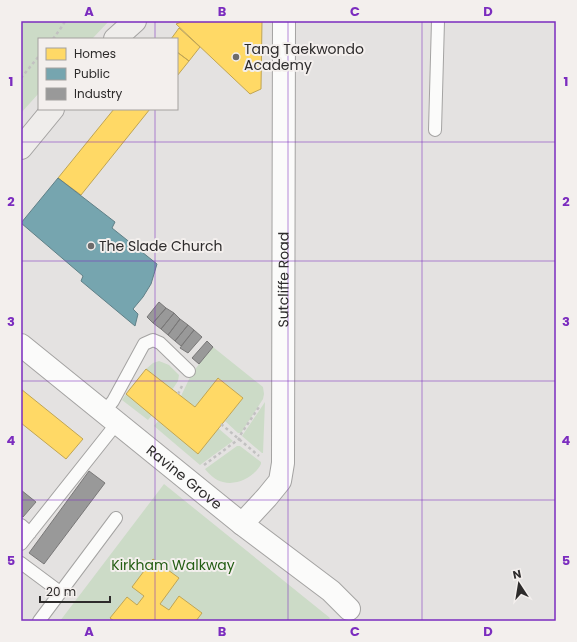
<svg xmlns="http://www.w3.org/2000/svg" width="577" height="642" font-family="Poppins,sans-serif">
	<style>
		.green { fill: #ccdbc7 }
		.homes { fill: #ffd966; stroke: #c0a554 }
		.public { fill: #76a5af; stroke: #608087 }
		.industry { fill: #999; stroke: #797878 }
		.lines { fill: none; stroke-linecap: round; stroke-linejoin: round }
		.lane-casing { stroke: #a4a3a2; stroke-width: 14 }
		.street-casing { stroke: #a4a3a2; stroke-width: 24 }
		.secondary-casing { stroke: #a4a3a2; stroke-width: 24 }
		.path { stroke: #c2c1c1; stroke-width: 2.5; stroke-dasharray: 3 3; stroke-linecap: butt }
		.lane { stroke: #fbfbfa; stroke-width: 12 }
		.street { stroke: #fbfbfa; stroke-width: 22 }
		.secondary { stroke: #efedeb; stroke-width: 22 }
		.grid { fill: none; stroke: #7b2cbf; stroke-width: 1; stroke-opacity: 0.55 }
		.poi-dot { fill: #6d6b6b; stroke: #f3efed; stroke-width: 1.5 }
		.labels { text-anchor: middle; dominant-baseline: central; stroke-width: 4; stroke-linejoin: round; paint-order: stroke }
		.poi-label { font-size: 14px; fill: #2d2b2b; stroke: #f3efed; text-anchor: start }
		.street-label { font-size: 14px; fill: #2d2b2b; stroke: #f3efed }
		.park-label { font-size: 14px; fill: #235d13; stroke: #f3efed }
		.neatline { fill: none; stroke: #7b2cbf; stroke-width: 1.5 }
		.grid-label { font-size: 13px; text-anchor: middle; font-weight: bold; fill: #7b2cbf }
	</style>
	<rect width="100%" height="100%" fill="#e4e2e1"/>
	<path class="green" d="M21,21H109L92,39H39V93L21,113Z
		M213,347L263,387L264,394L263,399L241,433H238L225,421L243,398L219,378L195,407L181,396L192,373Z
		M159,361L169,365L179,375L178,381L172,390L146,369L153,363Z
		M126,394L152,415L148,420L122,400Z
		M265,402L263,453H262L242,436Z
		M158,421L198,453L218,428L233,441L200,465L154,426Z
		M237,446H240L261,462V464C255,476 238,486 223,482C216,481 209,474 205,469Z
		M164,484L330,618L328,621H60Z"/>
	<path class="homes" d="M184,21H262L261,89L250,94L176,24Z
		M179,28L200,47L189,61L177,52V39H171Z
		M177,52L189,61L177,76Z
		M114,109H150L81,195L58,178Z
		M146,369L195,407L218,378L243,398L198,454L126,394Z
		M21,389L83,439L66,459L21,423Z
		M153,559L179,578L160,604L169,610L179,596L202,613L196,621H114L110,618L127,597L137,605L144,596L132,587Z"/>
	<path class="public" d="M58,178L115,222L112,228L157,264L151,284L143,297L133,309L138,314L135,326L81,281L83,276L21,223Z"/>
	<path class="industry" d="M159,302L166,308L153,323L147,317Z
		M166,308L174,313L161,329L153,323Z
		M174,313L180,319L168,335L161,329Z
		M180,319L188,325L175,341L168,335Z
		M188,325L194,330L181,346L175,341Z
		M194,330L202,337L188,353L180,348Z
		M207,341L213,347L199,364L192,358Z
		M89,471L105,483L44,564L29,553Z
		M21,490L36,502L23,517L21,516Z"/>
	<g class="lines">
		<g class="lane-casing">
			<path id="lane" d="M435,130L438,21
				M104,412L113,401L144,344L153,340L160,343L189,371
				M21,525L30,533
				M21,544L117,423
				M21,563L60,592
				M39,621L116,518"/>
		</g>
		<g class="street-casing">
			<g id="street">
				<path id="s1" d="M21,345L242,524L331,591L349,609"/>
				<path id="s2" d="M242,524L267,497L280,481L283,463L284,21"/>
			</g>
		</g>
		<g class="secondary-casing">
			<path id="secondary" d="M115,39L135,21
				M21,148L53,109"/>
		</g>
		<path class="path" d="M53,39L63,25L65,21
			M21,78L39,56
			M178,394L182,386
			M221,424L259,456
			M204,465L239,439L241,434L259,407"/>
		<use href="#lane" class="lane"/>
		<use href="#street" class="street"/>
		<use href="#secondary" class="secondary"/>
	</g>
	<path class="grid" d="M155,21V39M288,21V621M422,21V621M155,109V621M21,142H556M21,261H556M21,381H556M21,500H556"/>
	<g class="poi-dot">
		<circle cx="236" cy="57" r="4"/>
		<circle cx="91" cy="246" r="4"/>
	</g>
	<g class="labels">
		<g class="poi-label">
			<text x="244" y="49">Tang Taekwondo<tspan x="244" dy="16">Academy</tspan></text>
			<text x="99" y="246">The Slade Church</text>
		</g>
		<g class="street-label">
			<text stroke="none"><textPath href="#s2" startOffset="259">Sutcliffe Road</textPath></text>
			<text stroke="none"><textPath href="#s1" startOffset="210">Ravine Grove</textPath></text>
		</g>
		<g class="park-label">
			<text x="173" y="565">Kirkham Walkway</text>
		</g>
	</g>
	<rect width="577" height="642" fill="none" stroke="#f3efed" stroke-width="44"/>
	<rect x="38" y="38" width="140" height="72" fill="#f3efed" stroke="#a4a19f"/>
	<rect x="46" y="48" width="20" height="12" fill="#ffd966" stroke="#a4a19f"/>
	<text x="74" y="58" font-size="12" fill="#2d2b2b">Homes</text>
	<rect x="46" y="68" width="20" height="12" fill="#76a5af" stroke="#a4a19f"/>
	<text x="74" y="78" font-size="12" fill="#2d2b2b">Public</text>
	<rect x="46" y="88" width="20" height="12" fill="#999999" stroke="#a4a19f"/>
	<text x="74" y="98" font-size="12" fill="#2d2b2b">Industry</text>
	<g transform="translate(519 584) rotate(348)" stroke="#f3efed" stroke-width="3" paint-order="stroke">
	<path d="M0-3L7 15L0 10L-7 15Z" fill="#2d2b2b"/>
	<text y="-6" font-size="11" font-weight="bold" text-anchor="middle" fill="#2d2b2b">N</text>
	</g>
	<path d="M40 596v6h70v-6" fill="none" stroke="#2d2b2b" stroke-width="2"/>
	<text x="46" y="596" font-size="12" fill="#2d2b2b" stroke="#f3efed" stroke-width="3" paint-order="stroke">20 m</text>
	<rect x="22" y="22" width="533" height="598" class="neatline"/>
	<g class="grid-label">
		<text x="89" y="16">A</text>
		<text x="222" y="16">B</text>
		<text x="355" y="16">C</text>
		<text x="488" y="16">D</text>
		<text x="11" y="86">1</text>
		<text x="566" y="86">1</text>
		<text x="11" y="206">2</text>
		<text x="566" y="206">2</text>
		<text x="11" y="326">3</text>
		<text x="566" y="326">3</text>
		<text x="11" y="445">4</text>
		<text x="566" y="445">4</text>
		<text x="11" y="565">5</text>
		<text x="566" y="565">5</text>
		<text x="89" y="636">A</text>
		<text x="222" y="636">B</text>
		<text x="355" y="636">C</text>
		<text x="488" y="636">D</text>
	</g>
</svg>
